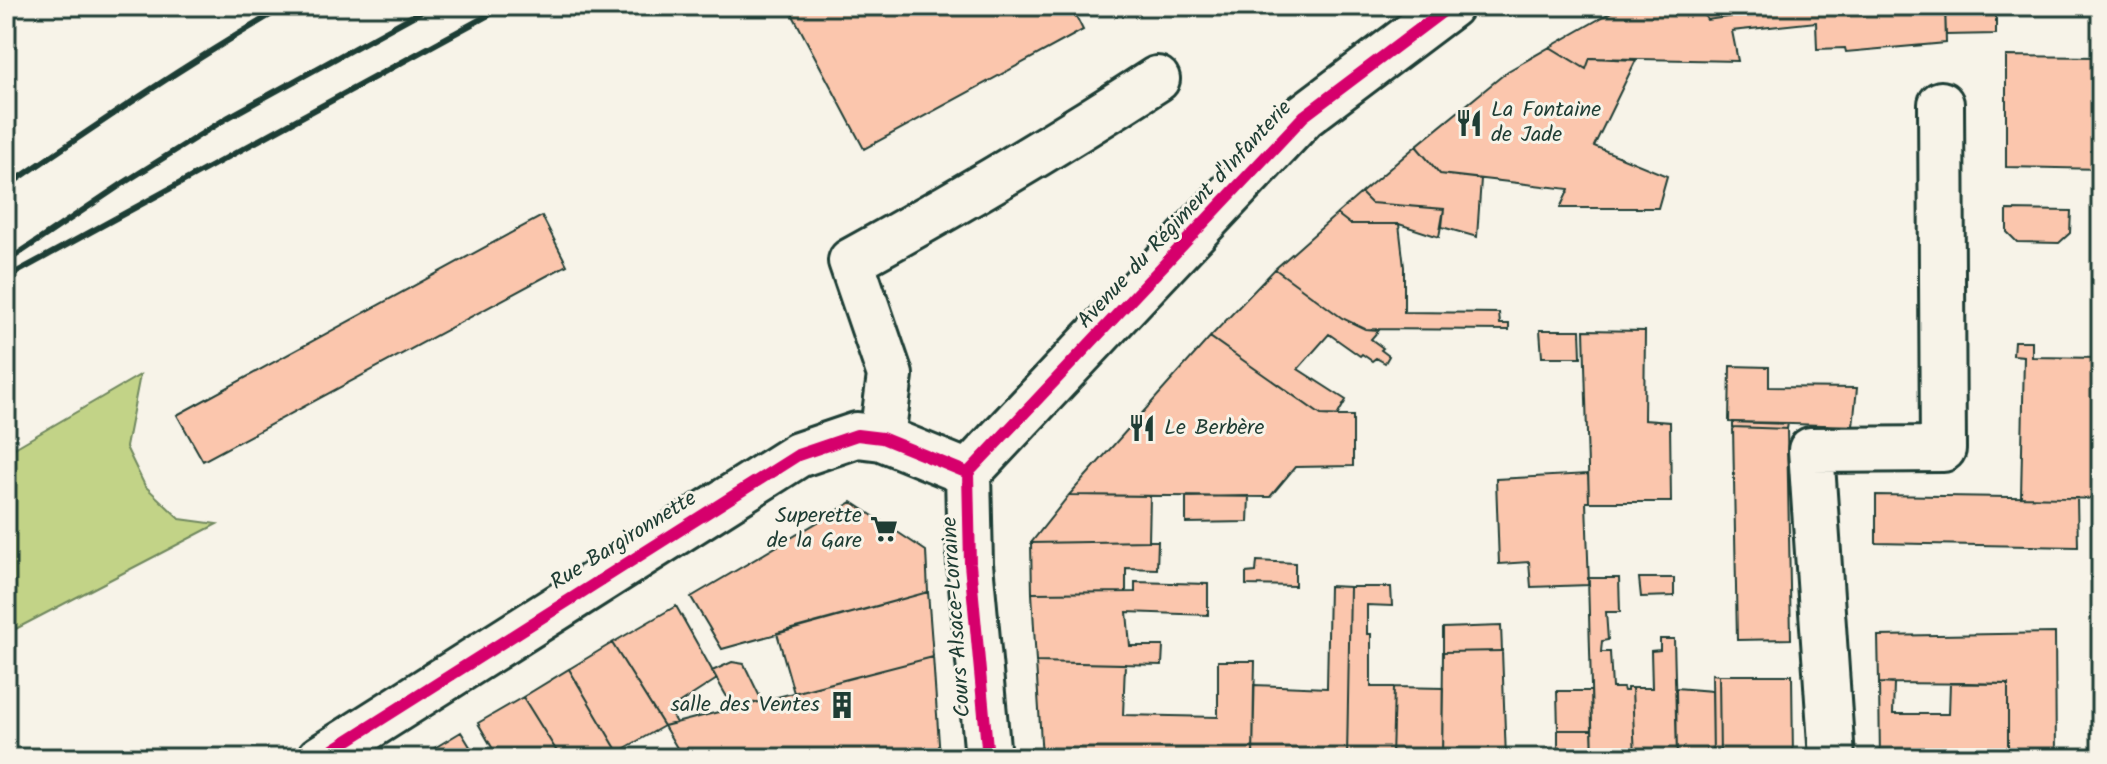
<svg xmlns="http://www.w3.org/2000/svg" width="2107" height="764" font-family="Kalam,sans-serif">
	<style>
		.green { fill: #c2d387; stroke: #70885e; stroke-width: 2 }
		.building { fill: #fbc6ad; stroke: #1f3d34; stroke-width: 2 }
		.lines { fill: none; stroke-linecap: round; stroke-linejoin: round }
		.minor-casing { stroke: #1f3d34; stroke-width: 50 }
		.minor { stroke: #f7f3e8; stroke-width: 44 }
		.rail { stroke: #1f3d34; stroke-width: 6 }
		.cycleway-casing { stroke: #f7f3e8; stroke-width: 17 }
		.cycleway { stroke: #d6006c; stroke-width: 12 }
		.labels { text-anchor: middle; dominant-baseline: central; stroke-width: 6; stroke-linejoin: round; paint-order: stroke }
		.poi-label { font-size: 22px; fill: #1f3d34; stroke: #f7f3e8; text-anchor: start }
		.street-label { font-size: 22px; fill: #1f3d34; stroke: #f7f3e8 }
	</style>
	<rect width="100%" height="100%" fill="#f7f3e8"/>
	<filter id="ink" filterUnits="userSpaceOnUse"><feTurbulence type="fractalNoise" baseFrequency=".0125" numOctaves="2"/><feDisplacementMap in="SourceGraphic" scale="16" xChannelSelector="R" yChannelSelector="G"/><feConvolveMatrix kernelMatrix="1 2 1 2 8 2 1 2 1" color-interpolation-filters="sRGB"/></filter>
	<g filter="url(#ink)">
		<path class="green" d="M140,375L126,447L145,486L180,519L217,524L6,634V453Z"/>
		<path class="building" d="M788,6H1071L1083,30L864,149Z
			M1622,6H1699L1707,20L1803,6H1945L1946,43L1846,52L1845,48L1817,49L1816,22L1732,31L1738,61L1590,58L1586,69L1550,47Z
			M1699,6H1803L1707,20Z
			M1945,6H1996V34L1946,35Z
			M1550,47L1586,69L1590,58L1636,60L1594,146L1667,176L1658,208H1560L1569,189L1440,174L1416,146L1508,71Z
			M2006,56L2101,57V169L2006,167Z
			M1416,146L1440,174L1481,179L1477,237L1442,227L1444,209L1371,203L1361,193Z
			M1361,193L1371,203L1444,209L1439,237L1399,224H1350L1337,214Z
			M2007,210L2071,211L2070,233L2059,243L2017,242L2007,232Z
			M1337,214L1350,224H1399L1404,267V312L1499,313L1500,324H1509V330L1365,329L1342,318L1275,269Z
			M542,216L567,265L203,461L177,415Z
			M1275,269L1342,318L1365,329L1379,330L1371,339L1383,348L1381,350L1389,356L1385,363L1376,358L1372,361L1362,354L1360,356L1329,334L1298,369L1346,400L1337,416L1321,415L1210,337Z
			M1540,330H1580L1581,357H1542Z
			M1584,330L1645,331L1644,420L1670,422L1671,502H1589Z
			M1210,337L1321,415L1353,416V466L1295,467L1270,497L1069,495Z
			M2014,341H2032V357L2101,358V499L2021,497L2024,356L2013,355Z
			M1730,366L1769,367V387L1857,388L1853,426L1729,422Z
			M1733,422L1788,423L1787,429L1733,427Z
			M1733,427L1787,429L1791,639L1737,640Z
			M1588,474L1589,502H1586L1589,585L1531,587L1529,562L1499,564L1496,479Z
			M1069,495L1150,496L1149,541L1031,543Z
			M1876,495L2077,498L2078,547L1876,543Z
			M1249,496L1248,522L1186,523V497Z
			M852,502L926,551L928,592L722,649L691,597Z
			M1149,541H1158L1157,569L1126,568V592L1032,593L1031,543Z
			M1257,561L1295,563V586L1246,585V573L1256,572Z
			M1588,578H1619L1620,612H1606L1608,640L1602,641L1601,652H1610L1612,688H1623L1624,691H1627V688H1632L1635,758H1593Z
			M1639,578H1674V596L1641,597Z
			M1135,582L1208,584V615L1127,612L1130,646H1163L1162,665L1036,662L1032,593L1135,592Z
			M1329,586L1350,587L1347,758H1253L1254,685L1327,688Z
			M1350,587H1391L1392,606L1367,605V634H1371V687H1394L1392,758H1347Z
			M928,592L933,657L794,693L777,633Z
			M676,606L717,679L669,710L676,723L664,726L612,643Z
			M1501,626L1502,651L1443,652V628Z
			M2055,633L2056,758H2008V684L1879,683L1878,636Z
			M1660,639H1674L1677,758H1635L1632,688H1652L1651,651L1660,650Z
			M612,643L664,726L618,752L569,669Z
			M1502,651L1506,758H1442L1443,652Z
			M933,657L940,758H683L664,726Z
			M1218,661H1255L1253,758H1042L1036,662L1125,664L1123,715L1218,717Z
			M732,662L744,664L762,701L734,709L712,671Z
			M569,669L618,752L608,758H561L523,697Z
			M1712,674L1719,675L1720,758H1713Z
			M1719,675H1792L1793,758H1720Z
			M1879,683L1894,684L1893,714H1949L1950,683L2008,684V758H1880Z
			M1394,687L1443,688L1442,758H1392Z
			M1676,688L1712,691L1713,758H1677Z
			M1557,691H1591L1592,730H1558Z
			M523,697L561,758H498L478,723Z
			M1558,730H1592L1593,758H1558Z
			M461,732L477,758H418Z"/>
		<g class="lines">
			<g class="minor-casing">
				<path id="minor" d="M882,438L890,375L851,261C955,204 1057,144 1157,79
					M968,473L1304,116L1450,6
					M968,473L970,564L988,758
					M320,758L798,455L857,435L882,438L968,473
					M1832,758L1811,450L1943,449L1941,104"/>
			</g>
			<use href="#minor" class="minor"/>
			<path class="rail" d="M6,187C98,124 190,61 286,6
				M6,262L125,182L227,118L431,6
				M6,278L505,6"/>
			<g class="cycleway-casing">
				<path id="cycleway" d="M968,473L1304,116L1450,6
					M968,473L970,564L988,758
					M320,758L798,455L857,435L882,438L968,473"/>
			</g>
			<use href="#cycleway" class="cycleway"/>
		</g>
	</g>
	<defs>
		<g id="restaurant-bare" transform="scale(2.16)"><path d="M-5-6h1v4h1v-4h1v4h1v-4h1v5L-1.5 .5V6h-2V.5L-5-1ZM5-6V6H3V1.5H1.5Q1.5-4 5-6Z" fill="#1f3d34" stroke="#f7f3e8" stroke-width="2.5" paint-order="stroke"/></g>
		<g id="supermarket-bare" transform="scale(2.16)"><path d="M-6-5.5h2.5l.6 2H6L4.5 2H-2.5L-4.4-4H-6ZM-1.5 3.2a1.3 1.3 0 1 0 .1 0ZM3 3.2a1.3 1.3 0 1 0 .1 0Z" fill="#1f3d34" stroke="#f7f3e8" stroke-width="2.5" paint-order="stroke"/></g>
		<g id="building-bare" transform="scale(2.16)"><path d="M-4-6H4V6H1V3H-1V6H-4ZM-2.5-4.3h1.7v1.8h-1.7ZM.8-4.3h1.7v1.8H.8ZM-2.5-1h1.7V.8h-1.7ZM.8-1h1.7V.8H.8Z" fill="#1f3d34" stroke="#f7f3e8" stroke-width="2.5" paint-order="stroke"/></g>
	</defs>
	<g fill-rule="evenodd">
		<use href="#restaurant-bare" x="1469" y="123"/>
		<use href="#restaurant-bare" x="1142" y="428"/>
		<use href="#supermarket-bare" x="884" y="529"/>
		<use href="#building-bare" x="842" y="705"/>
	</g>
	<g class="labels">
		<g class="poi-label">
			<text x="1491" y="110">La Fontaine<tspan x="1491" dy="25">de Jade</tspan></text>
			<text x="1164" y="428">Le Berbère</text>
			<text x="862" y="516" text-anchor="end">Superette<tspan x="862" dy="25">de la Gare</tspan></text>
			<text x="820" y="705" text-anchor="end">salle des Ventes</text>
		</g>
		<g class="street-label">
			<text transform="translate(1185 215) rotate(-47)">Avenue du Régiment d'Infanterie</text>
			<text transform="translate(624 541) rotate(-32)">Rue Bargironnette</text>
			<text transform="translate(957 617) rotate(-94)">Cours Alsace-Lorraine</text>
		</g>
	</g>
	<rect width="2107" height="764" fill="none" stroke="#f7f3e8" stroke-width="32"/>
	<rect x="16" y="16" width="2075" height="732" fill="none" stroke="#1f3d34" stroke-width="3" filter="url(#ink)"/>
</svg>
